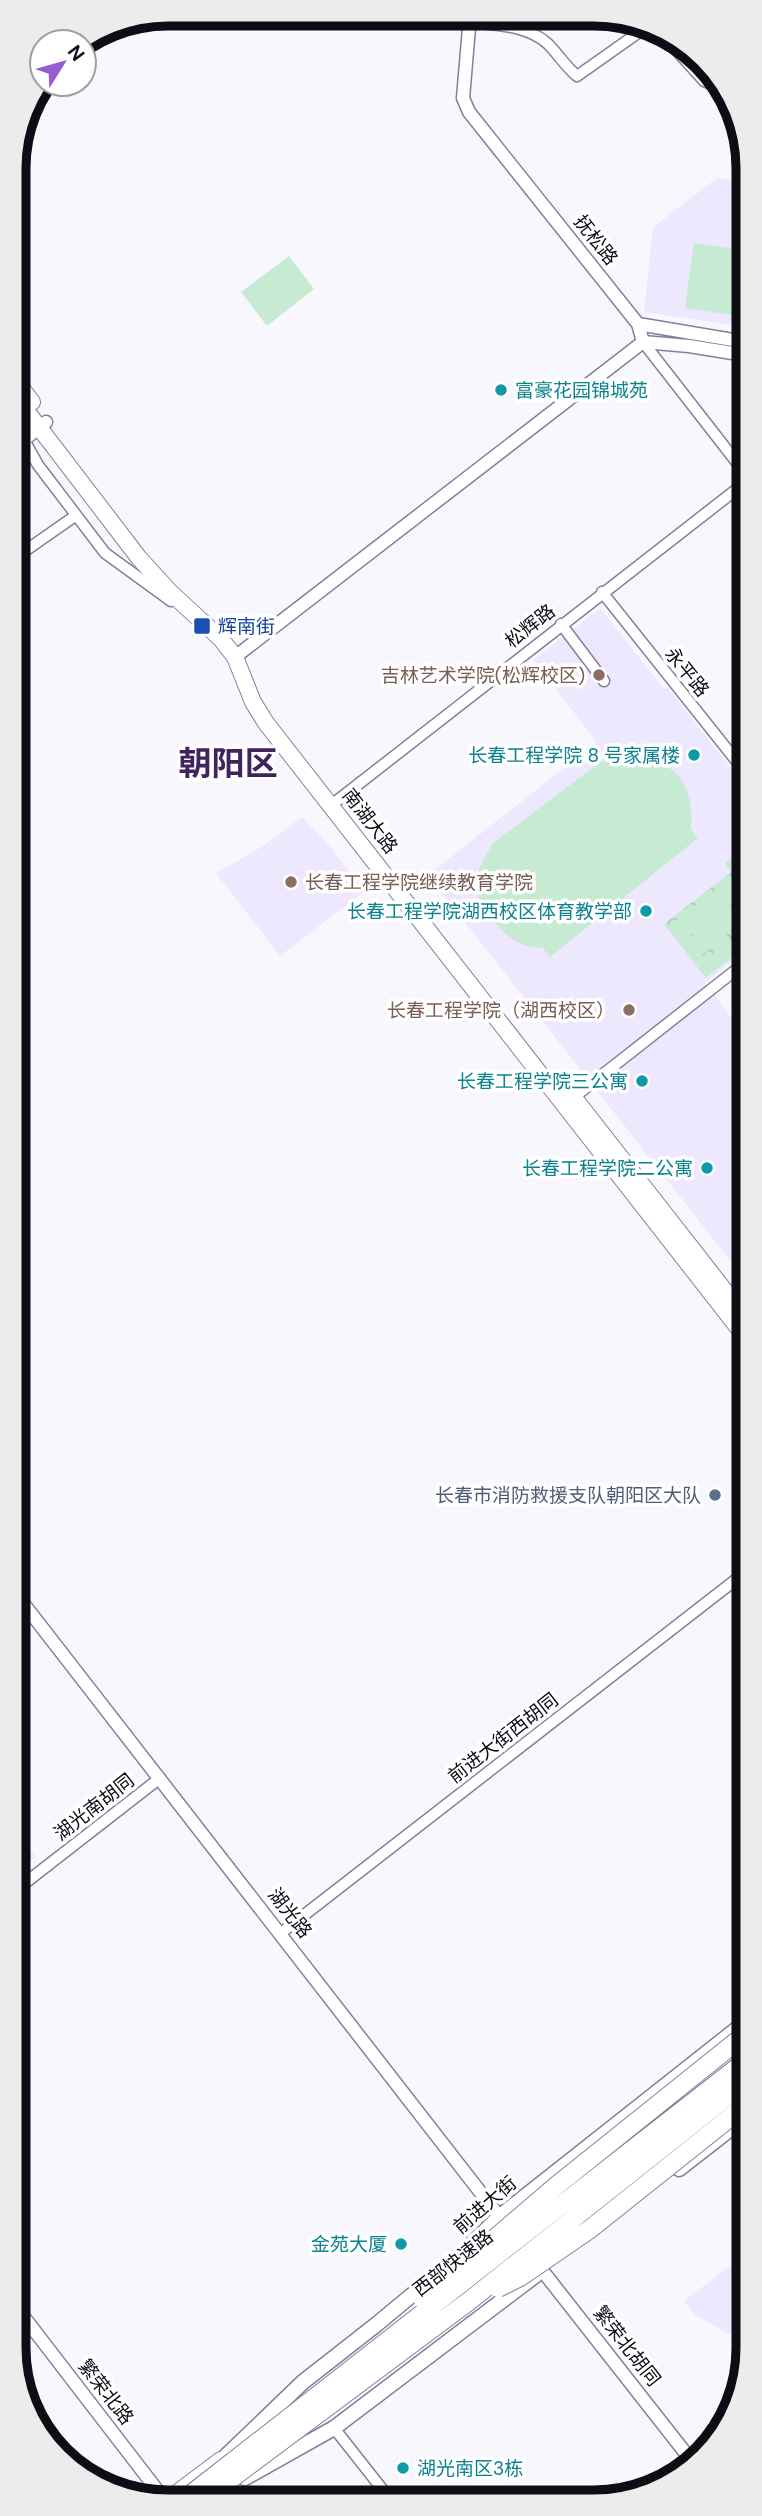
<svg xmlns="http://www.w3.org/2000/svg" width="762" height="2516" font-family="'DM Sans','Noto Sans SC',sans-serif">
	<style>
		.built { fill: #ede8fe }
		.park { fill: url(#park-crowns) }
		.pitch { fill: #c6ead2 }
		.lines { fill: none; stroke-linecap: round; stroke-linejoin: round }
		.minor-casing { stroke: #867f9b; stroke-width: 13 }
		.tertiary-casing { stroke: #867f9b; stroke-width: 15 }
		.secondary-casing { stroke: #867f9b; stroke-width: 17 }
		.primary-casing { stroke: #867f9b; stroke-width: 18 }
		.minor { stroke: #fff; stroke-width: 10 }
		.tertiary { stroke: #fff; stroke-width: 12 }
		.secondary { stroke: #fff; stroke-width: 14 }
		.primary { stroke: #fff; stroke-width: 16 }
		.trunk-bridge-casing { stroke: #867f9b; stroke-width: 20; stroke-linecap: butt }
		.trunk-bridge { stroke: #fff; stroke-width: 18 }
		.culture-dot { fill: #0f9aa8; stroke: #fff; stroke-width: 2.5 }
		.transit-dot { fill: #1a4fb4; stroke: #fff; stroke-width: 2.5 }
		.education-dot { fill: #8d6e63; stroke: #fff; stroke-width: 2.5 }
		.service-dot { fill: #5c6f8a; stroke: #fff; stroke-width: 2.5 }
		.labels { text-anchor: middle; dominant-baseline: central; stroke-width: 7; stroke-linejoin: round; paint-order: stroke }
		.street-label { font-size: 19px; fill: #0e0c15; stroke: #fff }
		.culture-label { font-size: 19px; fill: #0d838f; stroke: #fff; text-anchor: end }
		.transit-label { font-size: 19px; fill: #164399; stroke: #fff; text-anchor: start }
		.education-label { font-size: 19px; fill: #785e54; stroke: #fff; text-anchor: end }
		.service-label { font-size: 19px; fill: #4e5e75; stroke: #fff; text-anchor: end }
		.town-label { font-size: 33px; font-weight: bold; fill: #3f245d; stroke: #fff }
		.rim { fill: none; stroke: #0e0c15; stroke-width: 9 }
	</style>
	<defs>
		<pattern id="park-crowns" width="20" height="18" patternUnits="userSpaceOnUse" patternTransform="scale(1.75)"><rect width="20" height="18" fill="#c6ead2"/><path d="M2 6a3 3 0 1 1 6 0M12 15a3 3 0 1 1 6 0" fill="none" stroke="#a9c8b3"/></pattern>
	</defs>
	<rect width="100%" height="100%" fill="#f9f7fe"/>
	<path class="built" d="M717,178L745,183V327L644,312L653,227Z
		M600,608L664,689L667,687L746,787V950L705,983L746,1037V1281L428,875L597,742L533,660Z
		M302,817L327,843L365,891L280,956L216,873L263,846Z
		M16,1832L36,1857L16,1872Z
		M748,2252V2345L695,2315L684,2301Z"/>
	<path class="park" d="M742,850L746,854V946L706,978L664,924L731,872L725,863Z"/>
	<path class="pitch" d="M694,243L745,250V317L685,308Z
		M289,256L314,289L267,326L241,292Z
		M630,754C676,763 694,780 691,829L698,838L550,957L542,947C515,953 477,910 476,884C476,871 486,855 493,843L604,759Z
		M733,876L746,893L716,916L704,899Z
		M746,894V920L730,933L717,917Z
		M701,901L714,918L684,941L672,924Z
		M714,919L727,935L698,958L685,942Z
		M720,947L728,957L708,972L701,963Z"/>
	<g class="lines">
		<g class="minor-casing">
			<path id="minor" d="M470,22C495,25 528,25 548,44C558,54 566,67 577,76L645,28
				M668,41L704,81L718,87
				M643,342L745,473
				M24,440L38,465L105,553L171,601
				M15,558L75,516
				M602,592L746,773
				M561,624L604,681
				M338,800L746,482
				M569,1101L746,962
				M16,1890L160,1778
				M281,1933L747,1571
				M334,2428L390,2499"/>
		</g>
		<g class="tertiary-casing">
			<path id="tertiary" d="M470,16L463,98L469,112L638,324L643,342
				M638,324L745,342
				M643,342L689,346L745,355
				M15,447L46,422
				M235,657L643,342
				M16,1594L505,2224
				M534,2260L691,2460
				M17,2308L164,2499"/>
		</g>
		<g class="secondary-casing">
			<path id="secondary" d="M679,2169L747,2116
				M226,2456L303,2382L377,2324L465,2251L499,2217L747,2021
				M245,2478L334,2428L536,2275"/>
		</g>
		<g class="primary-casing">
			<path id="primary" d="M15,380L32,402
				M15,396L139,558L170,592L221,639L235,657L253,702L266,723L747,1339
				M571,1094L746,1318
				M169,2499L221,2460"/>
		</g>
		<use href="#minor" class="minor"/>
		<use href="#tertiary" class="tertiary"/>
		<use href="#secondary" class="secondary"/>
		<use href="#primary" class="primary"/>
		<g class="trunk-bridge-casing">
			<path id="trunk-bridge" d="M498,2288L520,2277L590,2229L747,2104
				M423,2300L556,2186L747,2033
				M212,2493L469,2301L747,2081
				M185,2499L747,2060"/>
		</g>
		<use href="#trunk-bridge" class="trunk-bridge"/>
	</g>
	<g class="culture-dot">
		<circle cx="501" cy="390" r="7"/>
		<circle cx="694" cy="755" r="7"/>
		<circle cx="646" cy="911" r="7"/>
		<circle cx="642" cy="1081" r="7"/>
		<circle cx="707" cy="1168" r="7"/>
		<circle cx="401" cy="2244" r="7"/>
		<circle cx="403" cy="2468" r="7"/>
	</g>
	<rect class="transit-dot" x="193" y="617" width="18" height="18" rx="3.5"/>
	<g class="education-dot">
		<circle cx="599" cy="675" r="7"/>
		<circle cx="291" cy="882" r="7"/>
		<circle cx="629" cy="1010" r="7"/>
	</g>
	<circle class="service-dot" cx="715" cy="1495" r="7"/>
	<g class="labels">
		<g class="street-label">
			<text transform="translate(596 240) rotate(52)">抚松路</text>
			<text transform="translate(530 626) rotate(-38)">松辉路</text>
			<text transform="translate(687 672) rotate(51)">永平路</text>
			<text transform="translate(370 821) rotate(52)">南湖大路</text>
			<text transform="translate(503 1738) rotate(-38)">前进大街西胡同</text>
			<text transform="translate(94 1807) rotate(-38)">湖光南胡同</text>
			<text transform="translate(290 1913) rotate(52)">湖光路</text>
			<text transform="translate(485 2205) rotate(-41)">前进大街</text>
			<text transform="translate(453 2263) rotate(-38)">西部快速路</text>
			<text transform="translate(627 2346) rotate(52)">繁荣北胡同</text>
			<text transform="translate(106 2392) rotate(52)">繁荣北路</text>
		</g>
		<g class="culture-label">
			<text x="515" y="390" text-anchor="start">富豪花园锦城苑</text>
			<text x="680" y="755">长春工程学院 8 号家属楼</text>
			<text x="632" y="911">长春工程学院湖西校区体育教学部</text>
			<text x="628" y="1081">长春工程学院三公寓</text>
			<text x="693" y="1168">长春工程学院二公寓</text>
			<text x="387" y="2244">金苑大厦</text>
			<text x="417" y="2468" text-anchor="start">湖光南区3栋</text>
		</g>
		<g class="transit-label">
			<text x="218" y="626">辉南街</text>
		</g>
		<g class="education-label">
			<text x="585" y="675">吉林艺术学院(松辉校区)</text>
			<text x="305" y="882" text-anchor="start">长春工程学院继续教育学院</text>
			<text x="615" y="1010">长春工程学院（湖西校区）</text>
		</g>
		<g class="service-label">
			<text x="701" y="1495">长春市消防救援支队朝阳区大队</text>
		</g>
		<g class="town-label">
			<text x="228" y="763">朝阳区</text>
		</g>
	</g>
	<path d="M0 0H762V2516H0ZM168 26H594A142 142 0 0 1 736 168V2348A142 142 0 0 1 594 2490H168A142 142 0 0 1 26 2348V168A142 142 0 0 1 168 26Z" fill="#ececec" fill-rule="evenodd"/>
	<path class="rim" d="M168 26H594A142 142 0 0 1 736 168V2348A142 142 0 0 1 594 2490H168A142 142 0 0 1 26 2348V168A142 142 0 0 1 168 26Z"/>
	<g transform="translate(63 63) rotate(53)"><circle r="33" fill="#ffffff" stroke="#9f9ea1" stroke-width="2"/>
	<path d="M0-5L12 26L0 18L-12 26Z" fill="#955cd4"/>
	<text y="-10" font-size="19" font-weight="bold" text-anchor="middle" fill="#0e0c15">N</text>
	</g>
</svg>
